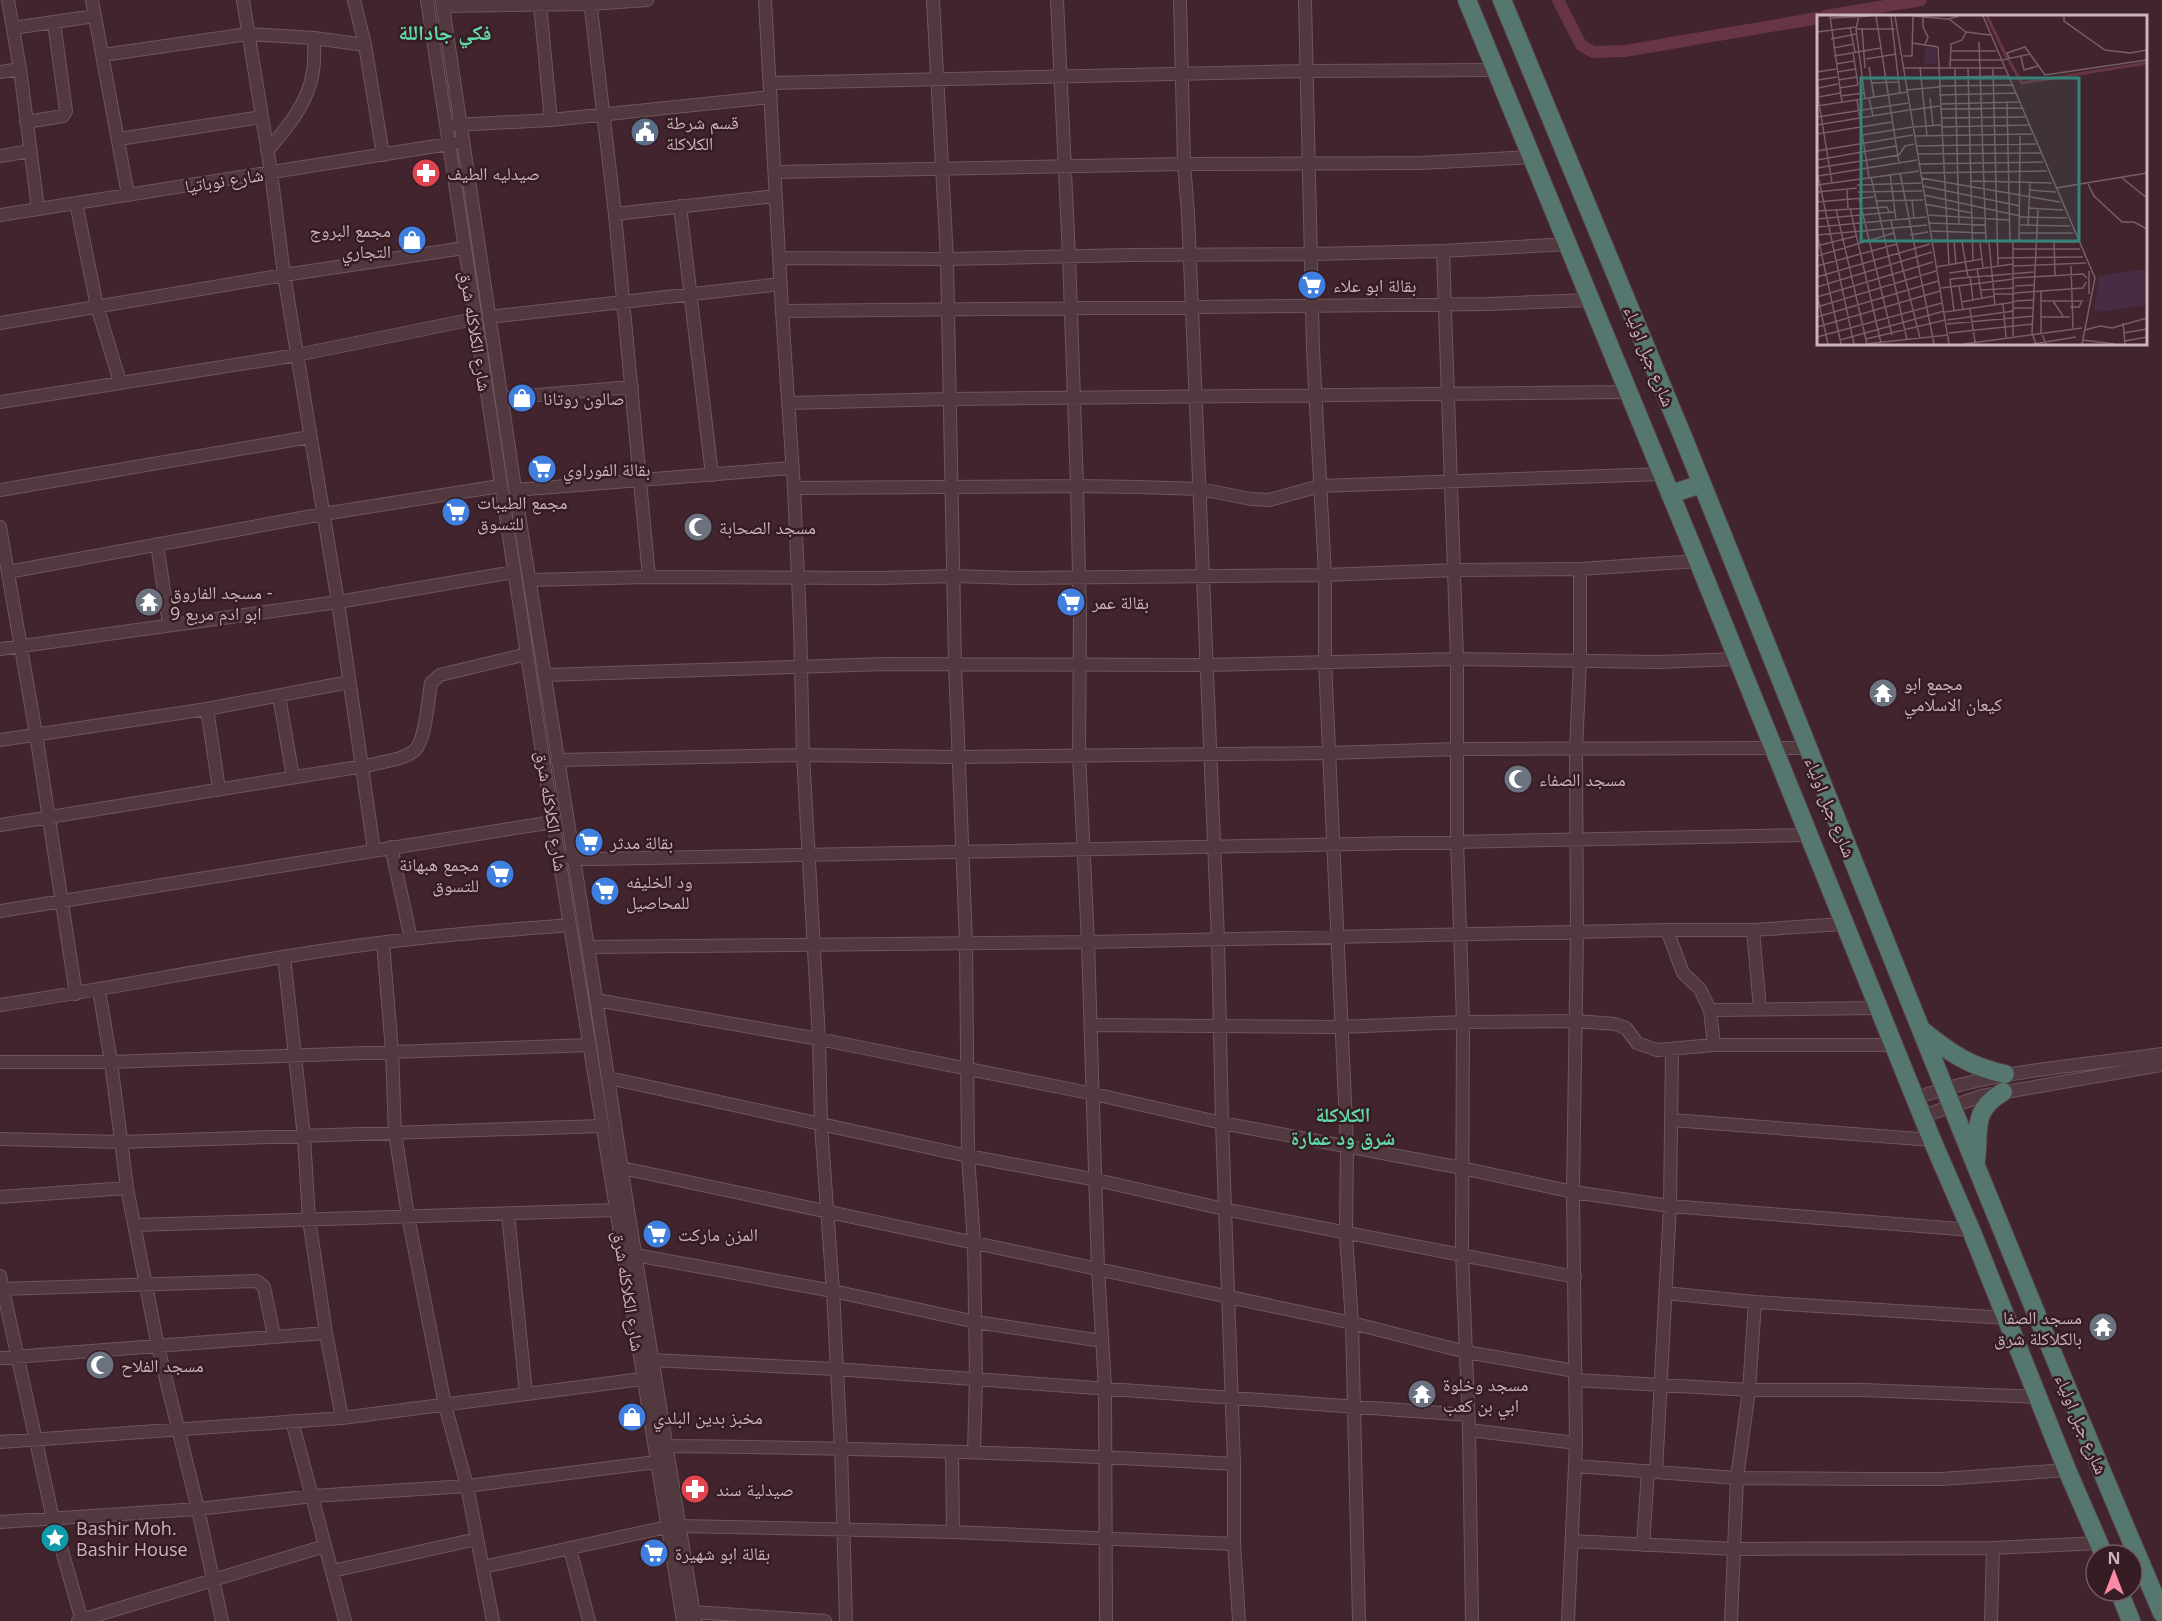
<svg xmlns="http://www.w3.org/2000/svg" width="2162" height="1621" font-family="'Open Sans','Noto Naskh Arabic',sans-serif">
	<style>
		.lines { fill: none; stroke-linecap: round; stroke-linejoin: round }
		.canal { stroke: #673543; stroke-width: 12 }
		.minor-casing { stroke: #6e565d; stroke-width: 14 }
		.highway-casing { stroke: #584047; stroke-width: 20 }
		.minor { stroke: #51393f; stroke-width: 12 }
		.highway { stroke: #55776f; stroke-width: 18 }
		.labels { text-anchor: middle; dominant-baseline: central; stroke-width: 5; stroke-linejoin: round; paint-order: stroke }
		.poi-label { font-size: 18px; fill: #cbb5bb; stroke: #361d24; text-anchor: start }
		.street-label { font-size: 18px; fill: #cbb5bb; stroke: #361d24 }
		.neighbourhood-label { font-size: 20px; font-weight: bold; fill: #61daa7; stroke: #361d24 }
		.quarter-label { font-size: 21px; font-weight: bold; fill: #61daa7; stroke: #361d24 }
		.inset-river { fill: none; stroke: #673543; stroke-width: 3 }
		.inset-road { fill: none; stroke: #785e66; stroke-width: 1.5 }
		.view { fill: #35837d; fill-opacity: 0.15; stroke: #35837d; stroke-width: 3 }
		.inset-edge { fill: none; stroke: #cbb5bb; stroke-width: 3 }
	</style>
	<rect width="100%" height="100%" fill="#41242d"/>
	<g class="lines">
		<path class="canal" d="M1558,0L1581,45L1593,52L1625,51L1818,18
			M1825,16L1921,0"/>
		<g class="minor-casing">
			<path id="minor" d="M8,0L20,69L38,209
				M92,0L128,195
				M243,0L271,172L284,275L338,602L374,850
				M354,0L365,45L383,155
				M427,0L543,759L683,1621
				M442,0L519,515L592,972L628,1210L695,1621
				M590,0L615,214L649,577
				M765,0L782,311L794,488L800,623L803,755L819,1039L821,1125L833,1291L841,1448L846,1621
				M933,0L947,259L955,664L966,942L968,1156L974,1243L976,1379L974,1452
				M1057,0L1069,256L1077,486L1080,617L1079,754L1088,942L1098,1269L1105,1388L1106,1621
				M1180,0L1184,164L1188,213L1218,939L1222,1123L1234,1464V1544L1239,1621
				M1305,0L1313,349L1325,575V662L1347,1146L1346,1234L1352,1323L1359,1621
				M540,5L551,120
				M443,6L591,4L647,0
				M13,28L95,16
				M103,55L248,34L314,38L365,45
				M0,72L20,69
				M770,83L1306,71L1497,70
				M26,122L63,116L66,111L54,22
				M453,125L551,120L771,97
				M119,139L262,117
				M267,151C287,128 309,102 313,71C315,60 314,49 314,38
				M0,156L30,151
				M775,172L1184,164L1421,163L1533,157
				M76,203L97,306L120,382
				M680,206L712,475
				M615,214L775,196
				M0,215L455,143
				M1443,251L1457,659V840L1463,1022L1462,1254L1469,1430L1472,1621
				M779,258L947,259L1131,255L1311,254L1443,251L1569,244
				M782,311L1488,304L1591,300
				M489,317L781,284
				M0,323L284,275L464,248
				M502,398L632,387
				M0,402L297,355L474,319
				M788,403L950,399L1628,392
				M794,488L1077,486L1139,487L1200,489L1251,499L1269,500L1320,486L1662,474
				M0,490L310,437
				M515,490L791,468
				M0,527L36,734L76,994
				M157,544L169,624
				M8,572L323,514L500,486
				M530,580L649,577L882,578L954,576L1022,578L1325,575L1454,570L1580,569L1698,561
				M0,649L338,602L514,572
				M545,675L886,664L1206,665L1457,659L1659,662L1737,659
				M279,696L293,777
				M207,709L219,789
				M0,740L207,709L349,682
				M557,760L803,755L958,757L1328,753L1458,749L1808,748
				M0,825L370,765C384,761 404,760 415,750C426,739 428,699 431,683L440,675L527,654
				M391,847L411,939
				M567,857L595,859L1808,835
				M0,911L553,822
				M1667,930L1683,973L1700,989L1710,1010L1714,1045
				M1753,930L1760,1009
				M383,943L392,1051L395,1133L408,1216L445,1405L467,1486L493,1621
				M588,947L1088,942L1667,930H1753L1843,924
				M284,957L304,1137L309,1219L326,1333L342,1418
				M99,990L111,1062L127,1188L158,1347L198,1509L222,1621
				M596,1000L819,1039L1094,1094L1222,1123L1462,1168L1573,1192L1670,1206L1971,1230
				M0,1005C138,985 274,954 412,939C465,933 518,929 570,925
				M1710,1010L1878,1008
				M1092,1025L1340,1027L1463,1022L1576,1021L1615,1024L1626,1028L1637,1043L1657,1050L1714,1045H1894
				M0,1062H111L590,1045
				M609,1078L968,1156L1097,1180L1224,1209L1575,1277
				M1916,1098C1995,1070 2079,1066 2162,1054
				M1923,1116L1982,1096L2162,1065
				M1672,1120L1932,1140
				M0,1139L121,1142L602,1126
				M622,1168L1352,1323L1466,1352L1575,1371
				M0,1197L127,1188
				M508,1214L526,1394
				M135,1225L616,1210
				M635,1255L833,1291L976,1322L1102,1341
				M0,1276L53,1519L82,1621
				M0,1289L257,1281L264,1287L274,1336
				M1665,1293L1755,1302L2007,1318
				M0,1358L326,1333
				M652,1360L835,1369L1468,1415
				M1575,1380L1749,1390H1862L2038,1397
				M292,1421L345,1621
				M1469,1430L1576,1443
				M0,1442L342,1418L642,1379
				M667,1446C856,1448 1045,1453 1234,1464
				M952,1452L953,1532
				M1575,1466L1737,1478L1869,1479H1942L2067,1470
				M1656,1472L1670,1206L1672,1050
				M0,1522L198,1509L313,1496L467,1486L656,1462
				M680,1526L953,1532L1234,1544
				M1572,1541L1735,1549L1993,1548L2099,1543
				M1643,1545L1648,1471
				M570,1549L589,1621
				M483,1567L667,1527
				M332,1571L477,1539
				M694,1612L825,1621
				M78,1621L325,1546
				M1568,1621L1576,1443L1573,1192L1577,932L1576,750L1580,661V569
				M1731,1621L1737,1478L1749,1390L1755,1302
				M1991,1621L1993,1548"/>
		</g>
		<g class="highway-casing">
			<path id="highway" d="M1467,0L1698,561L1932,1140L1971,1230L2067,1470L2104,1555
				M1502,0C1562,146 1624,291 1683,437C1842,829 1995,1224 2162,1613
				M1670,494L1702,484
				M1923,1031C1950,1053 1971,1067 2005,1074
				M1976,1160C1980,1129 1971,1111 2003,1092
				M2119,1591L2131,1621"/>
		</g>
		<use href="#minor" class="minor"/>
		<use href="#highway" class="highway"/>
	</g>
	<defs>
		<g id="civic-disc" transform="scale(1.5)"><circle r="9.5" fill="#5c6f8a" stroke="#361d24"/><path d="M-.6-6.5H3V-4.5H.6V-3L4-1V1h2V6H-6V1h2V-1L-.6-3ZM-1.2 2.5V6h2.4V2.5Z" fill="#fff"/></g>
		<g id="pharmacy-disc" transform="scale(1.5)"><circle r="9.5" fill="#e0444e" stroke="#361d24"/><path d="M-2-6h4v4h4v4h-4v4h-4v-4h-4v-4h4Z" fill="#fff"/></g>
		<g id="shop-disc" transform="scale(1.5)"><circle r="9.5" fill="#3f7fe0" stroke="#361d24"/><path d="M-5-2.5h2.3a2.7 3.5 0 0 1 5.4 0H5L5.5 6h-11ZM-1.5-2.5h3a1.5 2.3 0 0 0-3 0Z" fill="#fff"/></g>
		<g id="supermarket-disc" transform="scale(1.5)"><circle r="9.5" fill="#3f7fe0" stroke="#361d24"/><path d="M-6-5.5h2.5l.6 2H6L4.5 2H-2.5L-4.4-4H-6ZM-1.5 3.2a1.3 1.3 0 1 0 .1 0ZM3 3.2a1.3 1.3 0 1 0 .1 0Z" fill="#fff"/></g>
		<g id="mosque-disc" transform="scale(1.5)"><circle r="9.5" fill="#6b7280" stroke="#361d24"/><path d="M3.5-4.9A6 6 0 1 0 3.5 4.9A5 5 0 1 1 3.5-4.9Z" fill="#fff"/></g>
		<g id="temple-disc" transform="scale(1.5)"><circle r="9.5" fill="#6b7280" stroke="#361d24"/><path d="M0-6L5-2H3V0L6.5 2.5H4V6H1.5V3h-3V6H-4V2.5H-6.5L-3 0V-2H-5Z" fill="#fff"/></g>
		<g id="sight-disc" transform="scale(1.5)"><circle r="9.5" fill="#0f9aa8" stroke="#361d24"/><path d="M0-6L1.8-2.2L6-1.7L2.9 1.2L3.7 5.4L0 3.3L-3.7 5.4L-2.9 1.2L-6-1.7L-1.8-2.2Z" fill="#fff"/></g>
	</defs>
	<g fill-rule="evenodd">
		<use href="#civic-disc" x="645" y="132"/>
		<use href="#pharmacy-disc" x="426" y="173"/>
		<use href="#shop-disc" x="412" y="240"/>
		<use href="#supermarket-disc" x="1312" y="285"/>
		<use href="#shop-disc" x="522" y="398"/>
		<use href="#supermarket-disc" x="542" y="469"/>
		<use href="#supermarket-disc" x="456" y="512"/>
		<use href="#mosque-disc" x="698" y="527"/>
		<use href="#temple-disc" x="149" y="602"/>
		<use href="#supermarket-disc" x="1071" y="602"/>
		<use href="#temple-disc" x="1883" y="693"/>
		<use href="#mosque-disc" x="1518" y="779"/>
		<use href="#supermarket-disc" x="589" y="842"/>
		<use href="#supermarket-disc" x="500" y="874"/>
		<use href="#supermarket-disc" x="605" y="891"/>
		<use href="#supermarket-disc" x="657" y="1234"/>
		<use href="#temple-disc" x="2103" y="1327"/>
		<use href="#mosque-disc" x="100" y="1365"/>
		<use href="#temple-disc" x="1422" y="1394"/>
		<use href="#shop-disc" x="632" y="1417"/>
		<use href="#pharmacy-disc" x="695" y="1489"/>
		<use href="#sight-disc" x="55" y="1538"/>
		<use href="#supermarket-disc" x="654" y="1553"/>
	</g>
	<g class="labels">
		<g class="poi-label">
			<text x="666" y="122">قسم شرطة<tspan x="666" dy="21">الكلاكلة</tspan></text>
			<text x="447" y="173">صيدليه الطيف</text>
			<text x="391" y="230" text-anchor="end">مجمع البروج<tspan x="391" dy="21">التجاري</tspan></text>
			<text x="1333" y="285">بقالة ابو علاء</text>
			<text x="543" y="398">صالون روتانا</text>
			<text x="563" y="469">بقالة الفوراوي</text>
			<text x="477" y="502">مجمع الطيبات<tspan x="477" dy="21">للتسوق</tspan></text>
			<text x="719" y="527">مسجد الصحابة</text>
			<text x="170" y="592">مسجد الفاروق -<tspan x="170" dy="21">ابو ادم مربع 9</tspan></text>
			<text x="1092" y="602">بقالة عمر</text>
			<text x="1904" y="683">مجمع ابو<tspan x="1904" dy="21">كيعان الاسلامي</tspan></text>
			<text x="1539" y="779">مسجد الصفاء</text>
			<text x="610" y="842">بقالة مدثر</text>
			<text x="479" y="864" text-anchor="end">مجمع هبهانة<tspan x="479" dy="21">للتسوق</tspan></text>
			<text x="626" y="881">ود الخليفه<tspan x="626" dy="21">للمحاصيل</tspan></text>
			<text x="678" y="1234">المزن ماركت</text>
			<text x="2082" y="1317" text-anchor="end">مسجد الصفا<tspan x="2082" dy="21">بالكلاكلة شرق</tspan></text>
			<text x="121" y="1365">مسجد الفلاح</text>
			<text x="1443" y="1384">مسجد وخلوة<tspan x="1443" dy="21">ابي بن كعب</tspan></text>
			<text x="653" y="1417">مخبز بدين البلدي</text>
			<text x="716" y="1489">صيدلية سند</text>
			<text x="76" y="1528">Bashir Moh.<tspan x="76" dy="21">Bashir House</tspan></text>
			<text x="675" y="1553">بقالة ابو شهيرة</text>
		</g>
		<g class="street-label">
			<text transform="translate(224 180) rotate(-9)">شارع نوباتيا</text>
			<text transform="translate(476 331) rotate(81)">شارع الكلاكله شرق</text>
			<text transform="translate(1650 356) rotate(68)">شارع جبل اولياء</text>
			<text transform="translate(1831 807) rotate(68)">شارع جبل اولياء</text>
			<text transform="translate(552 811) rotate(81)">شارع الكلاكله شرق</text>
			<text transform="translate(629 1291) rotate(81)">شارع الكلاكله شرق</text>
			<text transform="translate(2082 1424) rotate(67)">شارع جبل اولياء</text>
		</g>
		<g class="neighbourhood-label">
			<text x="1343" y="1114">الكلاكلة<tspan x="1343" dy="23">شرق ود عمارة</tspan></text>
		</g>
		<g class="quarter-label">
			<text x="445" y="32">فكي جاداللة</text>
		</g>
	</g>
	<g transform="translate(1817 15)">
		<rect width="330" height="330" fill="#41242d"/>
		<path d="M108,32L119,33L120,49H107Z" fill="#472c43"/>
		<path d="M330,254V290L285,297L277,295L282,261Z" fill="#472c43"/>
		<path class="inset-river" d="M170,1L190,43M191,44L205,68L330,48"/>
		<path class="inset-road" d="M13,1L25,87M42,1L39,14L48,84M59,1L82,148M74,1L83,78M78,1L132,329M97,1L131,4M106,1V12L111,22L108,30M141,1L132,4L149,17L173,20M166,1L278,263L265,329M247,2V6L288,35L313,38L330,35M13,3L53,1M33,12L38,37M45,13L48,53M39,14H78M0,17L39,12M14,24L39,19M162,27L169,228M95,28L121,32L132,250M16,33L37,29M133,36H179M36,37L41,70M17,41L64,33M86,41H95L96,1M204,42L207,55L221,51M192,43L190,38L208,32L213,39M49,44L79,39M133,45H185L213,39L228,60L330,45M19,49L37,46M52,52L57,82M103,52L110,121M87,53H187M133,53L134,29L145,25L149,17M138,54L142,209M151,54L156,246M176,54L181,250M0,57L19,54M20,57L39,54M0,61L2,81M89,63L191,61M1,65L20,62M21,65L40,62M55,68L81,67M122,71L195,70M1,73L21,69M22,73L41,70M89,75L122,72M122,80L199,78M23,81L47,78M52,83L56,101M113,83L116,110M40,85L52,163M190,88L193,228M123,89L202,87M0,91L90,77M123,94L205,93M93,95L123,91M0,102L91,88M124,103L208,102M0,110L92,95M96,112L124,110M124,112L212,110M0,119L75,107M45,120L95,112M98,121L215,119M99,131L219,129M0,136L96,120M100,139L225,138M0,145L79,131M101,149L226,147M0,153L82,140L88,131L97,129M83,158L117,329M103,158L230,156M73,159L79,205M1,161L37,329M1,161L100,145M54,162L90,325M104,163L243,187M305,163L330,183M154,166L235,168M15,168L1,82L23,78M271,169L277,181L305,207H317L330,214M0,170L102,156M40,170L104,168M106,171L203,191M239,173L330,158M30,174L31,193M213,175L239,177M0,177L40,173M41,177L105,176M107,180L203,201M42,183L75,320M95,185L97,203M58,186L106,185M0,187L57,182M108,189L155,198M33,193L64,328M212,193L246,195M19,194L50,329M0,196L70,192L72,197M110,200L192,205M203,202L250,203M0,204L77,197M74,206L103,323M111,208L169,210M203,210L253,211M211,211L213,168M0,212L109,202M113,216L169,218M0,218L24,329M203,218H256M0,220L110,210M93,220L111,217M114,225L259,227M137,226L139,249M145,227L151,262M196,227V321M202,227L203,121M237,227L238,260M163,228L166,252M172,228L178,290M0,231L39,221M196,234H263M0,241L77,218M181,243L266,242M0,251L80,229M196,251L269,248M254,251L256,313M119,252L165,244M160,253L165,284M272,256V279M132,258L196,249M153,261L156,285M0,262L113,229M197,263L266,259L270,263M133,264L217,257M133,264L137,296M142,271L146,295M198,271L217,270M0,272L115,237M124,273L197,264M164,275L198,273M224,275V317L229,329M198,278L266,273L269,267M0,279L11,329M177,279H198M0,282L116,247M198,286L217,285M224,286H265L262,292H253M236,286L246,301M144,287L177,281M186,289L189,322M0,292L119,256M197,293H217M153,294L158,327M128,297L198,287M0,302L121,266M224,302H253M130,305L197,296M306,308L308,329M130,309L217,301M0,312L123,276M268,315L283,311L295,313L330,303M132,318L216,309M306,318L330,314M0,322L125,288M49,324L128,305M23,325L127,296M266,325L297,329M308,326L330,322M48,329L131,320M147,329L265,313M216,329L259,322M219,329L215,318L221,194"/>
		<path class="view" d="M44,63H262V226H44Z"/>
		<rect width="330" height="330" class="inset-edge"/>
	</g>
	<g transform="translate(2114 1573)"><circle r="28" fill="#361d24" stroke="#725a60" stroke-width="1.5"/>
	<path d="M0-4.5L10 22L0 15L-10 22Z" fill="#fc89a5"/>
	<text y="-9" font-size="16" font-weight="bold" text-anchor="middle" fill="#cbb5bb">N</text>
	</g>
</svg>
